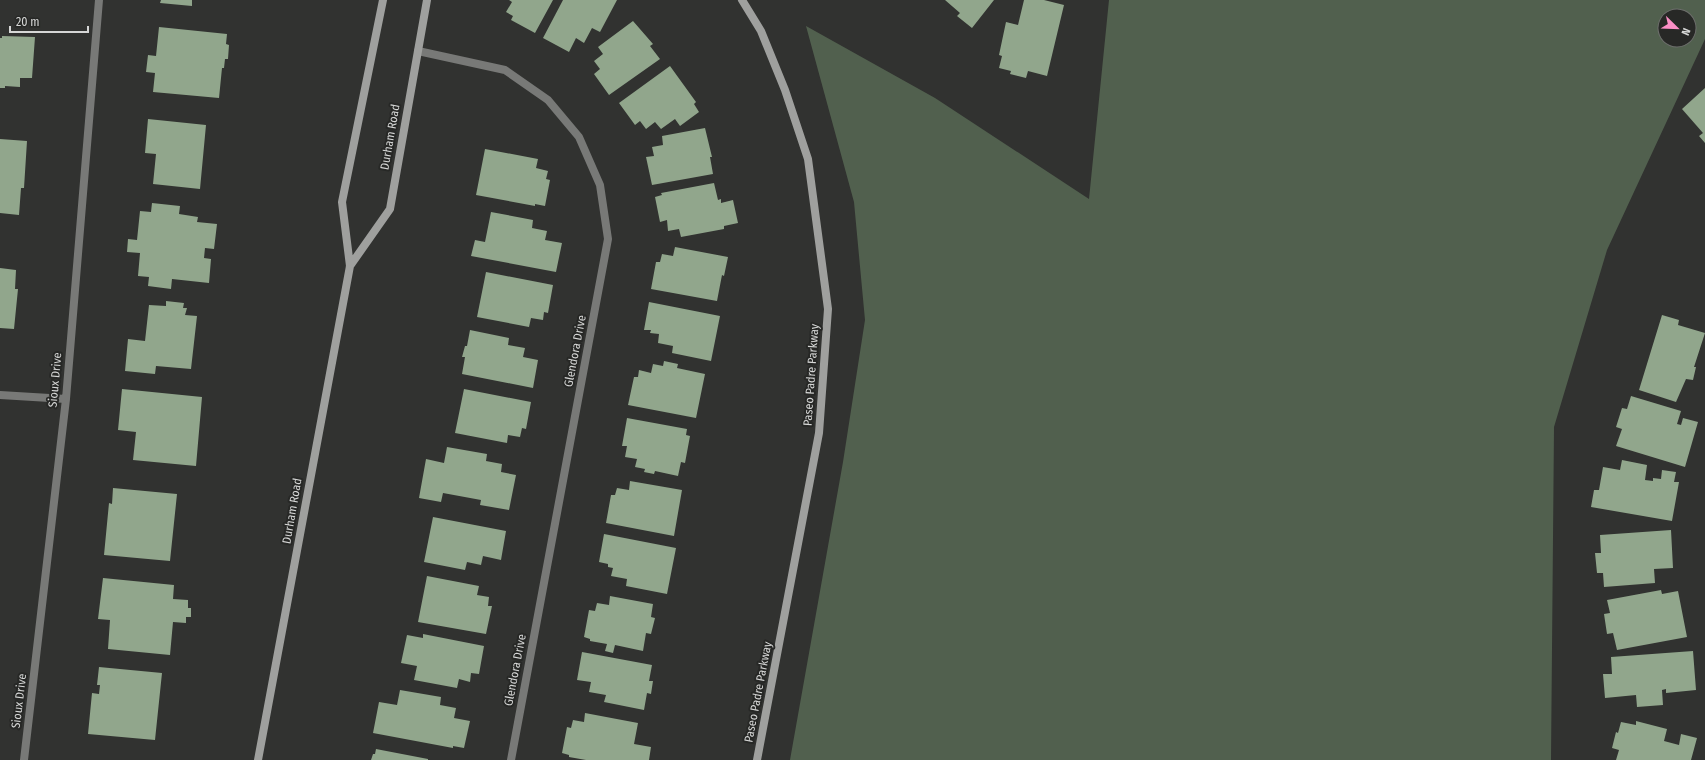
<svg xmlns="http://www.w3.org/2000/svg" width="1705" height="760" font-family="'Fira Sans Condensed',sans-serif">
	<style>
		.green { fill: #51604e; fill-rule: evenodd }
		.building { fill: #91a68c }
		.lines { fill: none; stroke-linecap: round; stroke-linejoin: round }
		.street { stroke: #787977; stroke-width: 8 }
		.secondary { stroke: #9fa09e; stroke-width: 8 }
		.labels { text-anchor: middle; dominant-baseline: central; stroke-width: 4; stroke-linejoin: round; paint-order: stroke }
		.street-label { font-size: 12px; fill: #d6d7d6; stroke: #272826 }
	</style>
	<rect width="100%" height="100%" fill="#313230"/>
	<path class="green" d="M1109,0H1705V39L1607,250L1554,427L1551,760H790L843,462L865,320L854,202L806,26L935,98L1089,199ZM1665,16H1689V40H1665Z"/>
	<path class="building" d="M161,0H192V6L160,3Z
		M509,0H553L535,33L511,20L513,16L506,12L512,2Z
		M563,0H617L600,32L592,28L584,43L576,38L569,52L543,38Z
		M945,0H994L972,28L957,16L960,13Z
		M1024,0H1044L1064,5L1047,76L1028,71L1026,78L1010,74L1011,71L999,68L1002,56L999,55L1006,22L1018,25Z
		M633,21L653,44L650,46L660,59L609,95L594,74L600,69L594,61L603,54L598,47Z
		M159,27L227,34L226,44L229,45L228,59H225L224,68H222L219,98L153,92L155,73L146,72L148,55L156,56Z
		M2,36L35,37L32,78H20V87L5,86V88H0V38H2Z
		M670,66L696,102L694,104L699,112L680,126L675,119L661,129L655,122L646,129L640,121L635,125L619,103Z
		M1705,88V143L1699,136L1703,133L1682,109Z
		M148,119L206,125L200,189L153,184L156,154L145,153Z
		M705,128L712,157H710L713,174L652,185L646,157L654,156L652,147L663,145L662,136Z
		M0,139L27,141L24,188H21L19,215L0,213Z
		M485,149L538,159L536,168L548,171L546,179L550,180L545,206L535,204V206L476,195Z
		M714,183L718,200L721,199V203L733,200L738,223L724,226V229L681,237L679,229L668,231L667,220L660,222L655,197L662,195L661,193Z
		M152,203L180,206L179,214L198,217L197,222L217,224L214,249L205,248L204,258L211,259L209,283L172,279L171,289L148,286L149,277L138,276L140,253L127,252L128,239L137,240L140,211L151,212Z
		M491,212L533,220L532,228L547,231L545,240L562,243L556,272L471,256L475,240L485,242Z
		M675,247L728,257L724,276L722,275L717,301L651,289L656,262H660L662,254L673,256Z
		M0,268L16,270L15,289H18L14,329L0,328Z
		M486,272L553,285L548,313L544,312L543,320L531,318L529,327L477,317Z
		M166,301L184,303L183,308H187L185,315L197,316L191,369L156,366L155,374L125,371L128,339L145,341L149,305L166,306Z
		M649,302L720,316L711,361L672,353L673,346L658,343L659,334L650,333L651,330H644Z
		M1662,315L1679,320L1678,325L1705,333L1694,367H1696L1693,380L1686,379L1676,402L1639,390Z
		M470,330L509,338L508,345L525,348L523,357L538,360L533,388L462,374L465,357H462L465,346H467Z
		M664,361L678,364L677,368L705,374L696,418L628,405L634,377H638L639,370L651,373L653,364L663,366Z
		M122,389L202,397L196,466L133,460L136,432L118,430Z
		M464,389L531,402L526,429L522,428L520,437L508,435L507,443L455,433Z
		M1631,396L1681,411L1677,424L1681,425L1683,418L1698,422L1685,467L1616,446L1622,429L1616,427L1622,408L1627,409Z
		M627,418L687,429L686,435L690,436L685,463L681,462L678,476L655,471L654,474L644,472L645,469L635,467L637,459L625,457L627,446H622Z
		M447,447L487,454L486,461L502,464L501,472L516,475L509,510L480,505L481,500L443,493L441,502L419,498L426,459L444,463Z
		M1622,460L1647,465L1645,480L1653,481V478L1661,479L1662,470L1676,472L1674,482H1679L1672,521L1591,507L1594,490H1599L1603,467L1620,470Z
		M630,481L682,490L674,536L606,523L611,495H615L617,488L629,490Z
		M113,488L177,494L170,561L104,555L109,503L112,504Z
		M433,517L506,531L501,560L483,556L481,565L467,562L465,570L424,562Z
		M1671,530L1673,568L1654,569L1655,583L1604,587L1603,573H1597L1595,553H1601L1600,535Z
		M604,534L676,548L667,594L626,586L627,579L611,576L613,568L608,567V564L599,562Z
		M427,576L479,586L477,595L489,597L488,606H492L486,634L418,622Z
		M103,578L174,585L173,599L188,600V608H191V617H186V623L173,622L170,655L108,649L110,620L98,619Z
		M1661,590L1662,594L1678,591L1687,637L1617,650L1613,633L1607,634L1604,614L1610,613L1607,600Z
		M610,596L653,604L651,617L655,618L651,634L646,633L643,651L615,645L613,653L605,651L607,644L590,641V639L584,637L589,610L595,611L597,603L609,605Z
		M423,634L484,646L479,674L471,673L470,682L459,679L457,688L414,680L417,666L401,663L407,635L423,638Z
		M1693,651L1696,690L1666,693V689L1662,690L1663,705L1637,707L1636,695L1605,698L1603,674H1612L1611,657Z
		M582,652L652,665L649,681H653L651,694L647,693L644,710L604,702L606,695L589,692L591,682L577,680Z
		M99,667L162,673L155,740L88,734L92,693L99,694L100,685H97Z
		M400,690L441,697L440,705L456,708L454,718L470,721L464,748L453,746V748L373,733L379,702L397,705Z
		M585,713L638,723L634,744L651,747L649,760H586L569,757V755L562,753L567,727L571,728L573,720L584,722Z
		M1636,721L1667,729L1664,741L1679,745L1681,734L1697,738L1691,760H1616L1619,750L1612,748L1616,732L1618,733L1621,722L1636,725Z
		M376,749L428,759V760H371L373,754H375Z"/>
	<g class="lines">
		<path class="street" d="M418,51L505,70L548,100L579,137L600,185L608,239L511,760
			M0,395L66,399
			M24,760L66,399L99,0"/>
		<path class="secondary" d="M742,0L761,31L785,90L808,159L828,309L819,433L757,760
			M350,266L390,209L427,0
			M258,760L350,266L342,202L383,0"/>
	</g>
	<g class="labels">
		<g class="street-label">
			<text transform="translate(390 137) rotate(-80)">Durham Road</text>
			<text transform="translate(575 351) rotate(-79)">Glendora Drive</text>
			<text transform="translate(811 375) rotate(-86)">Paseo Padre Parkway</text>
			<text transform="translate(55 380) rotate(-85)">Sioux Drive</text>
			<text transform="translate(292 511) rotate(-80)">Durham Road</text>
			<text transform="translate(515 670) rotate(-79)">Glendora Drive</text>
			<text transform="translate(758 692) rotate(-79)">Paseo Padre Parkway</text>
			<text transform="translate(19 701) rotate(-83)">Sioux Drive</text>
		</g>
	</g>
	<g transform="translate(1677 28) rotate(113)"><circle r="19" fill="#272826" stroke="#6d6e6c"/>
	<path d="M0-3L7 15L0 10L-7 15Z" fill="#fb8fc6"/>
	<text y="-6" font-size="11" font-weight="bold" text-anchor="middle" fill="#d6d7d6">N</text>
	</g>
	<path d="M10 26v6h78v-6" fill="none" stroke="#d6d7d6" stroke-width="2"/>
	<text x="16" y="26" font-size="12" fill="#d6d7d6" stroke="#272826" stroke-width="3" paint-order="stroke">20 m</text>
</svg>
